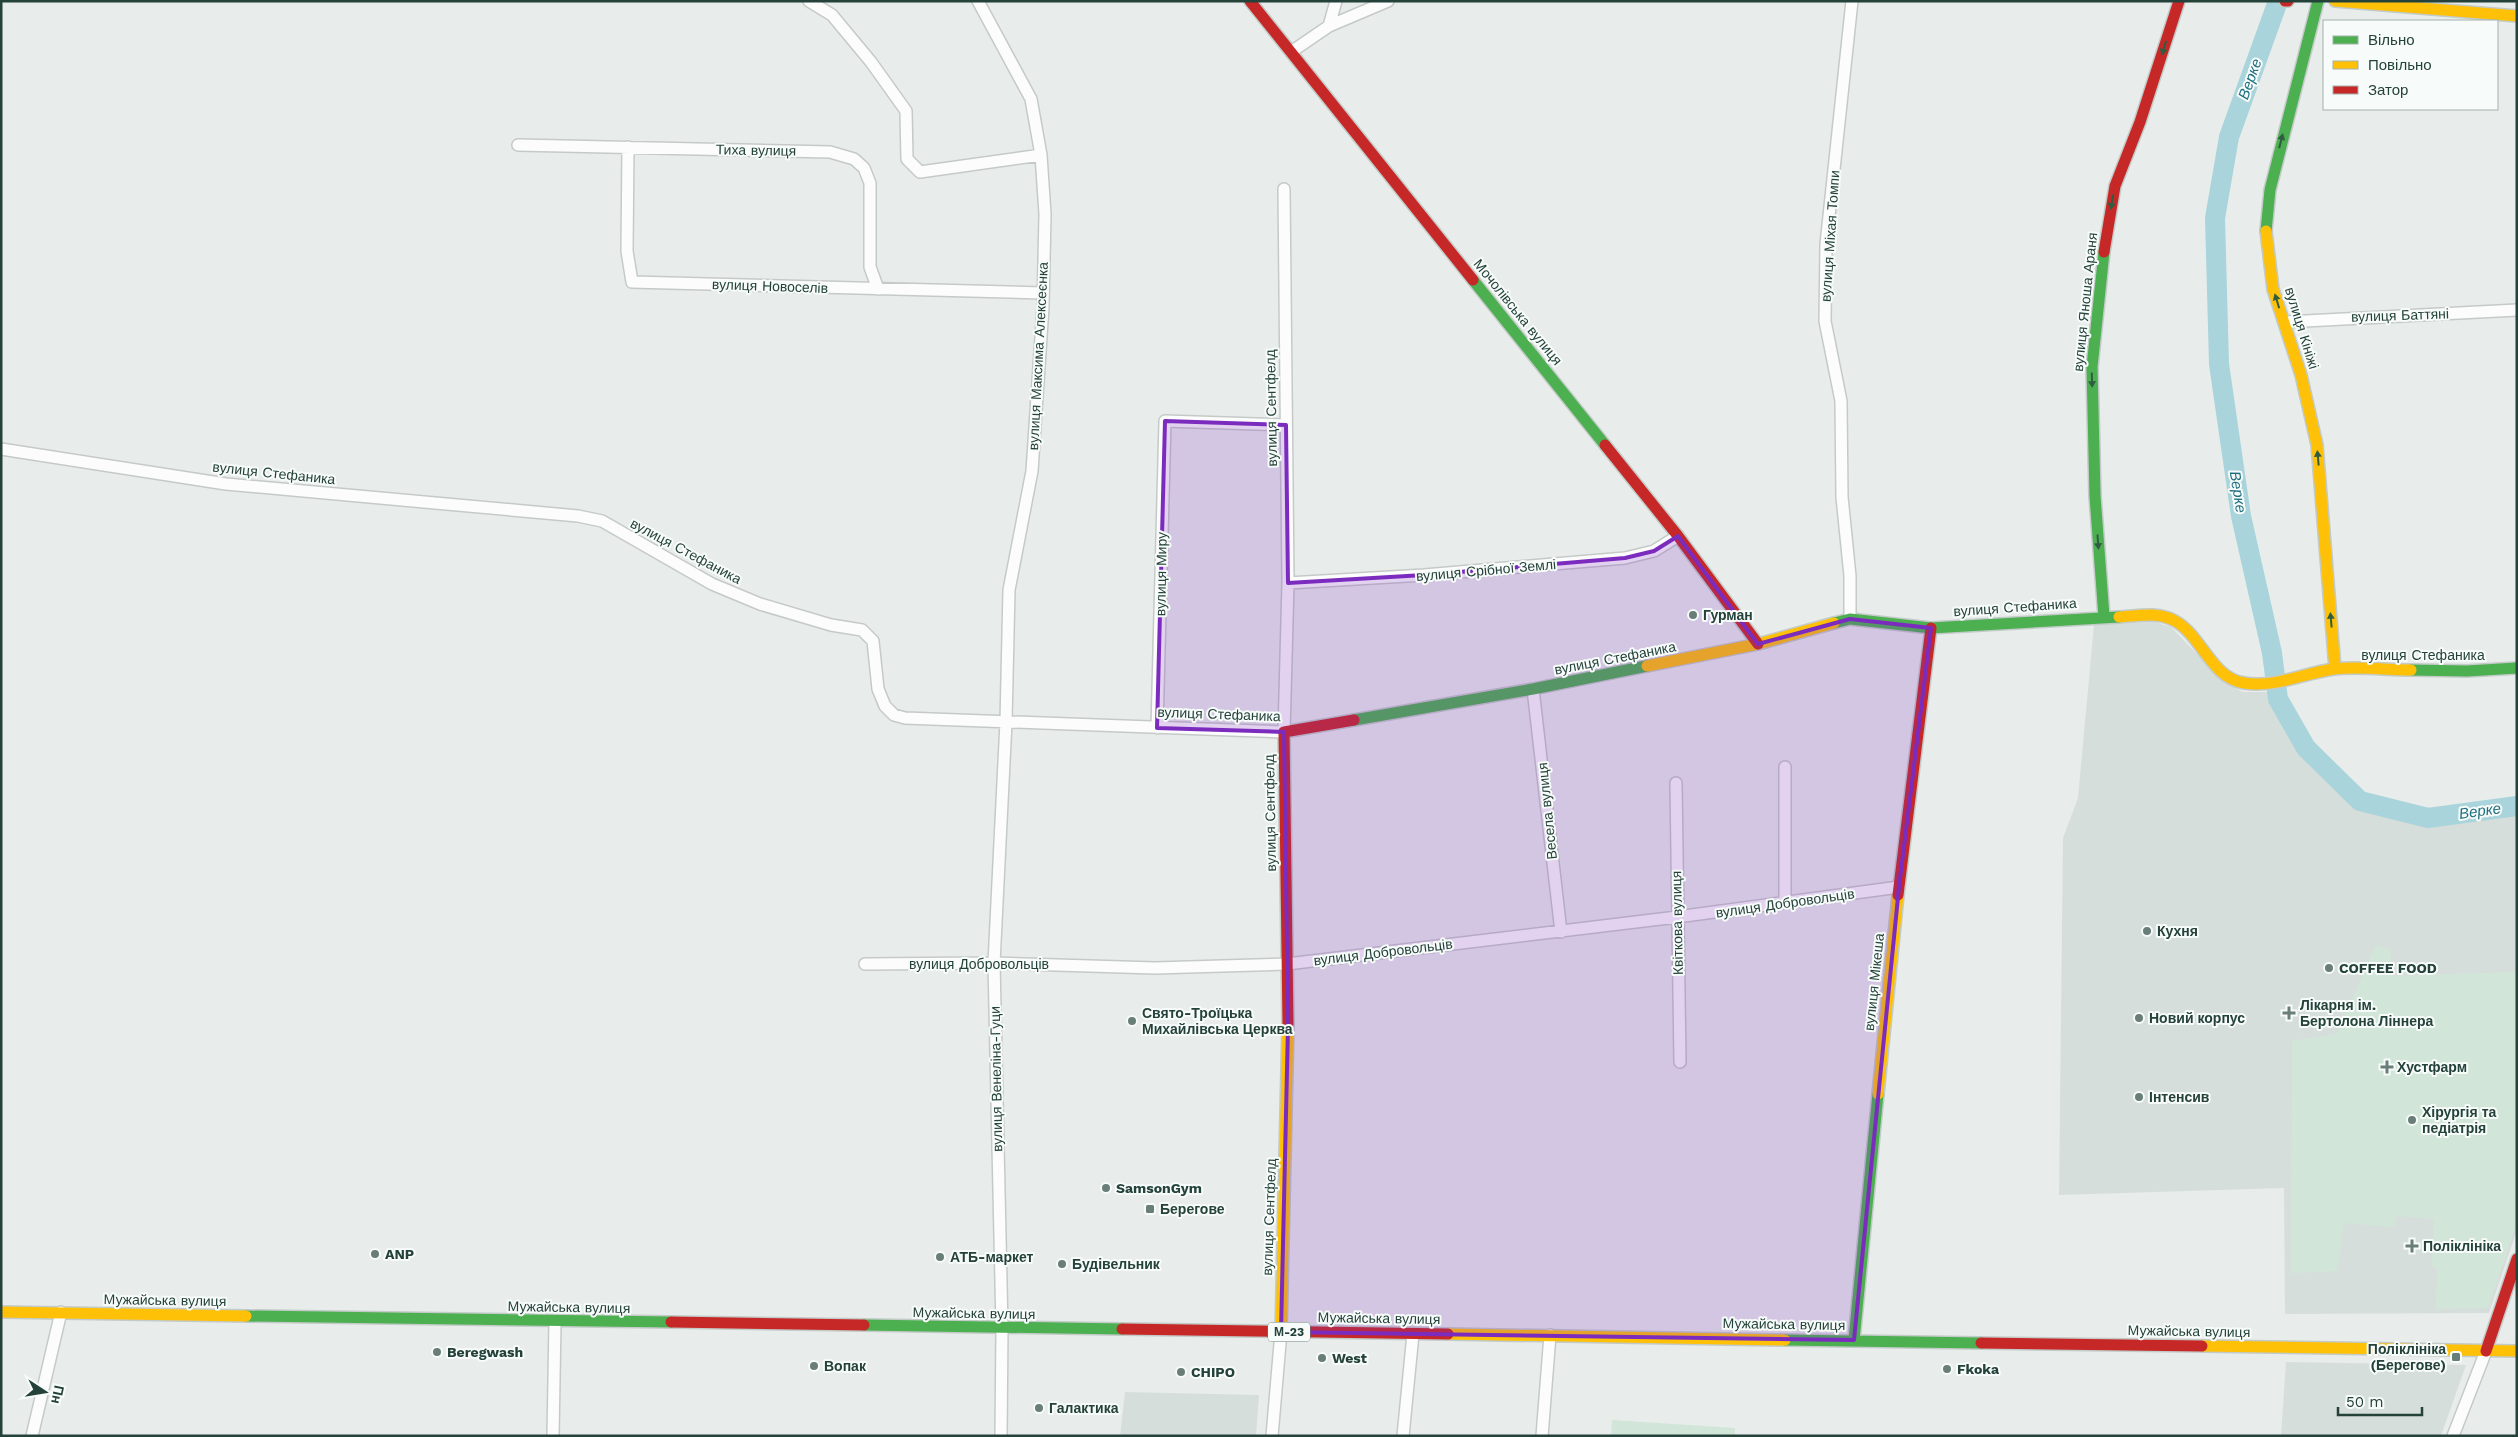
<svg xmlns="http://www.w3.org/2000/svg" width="2518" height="1437" font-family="'Work Sans',sans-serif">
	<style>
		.built { fill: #d6dedb }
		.green { fill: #d1e6d8 }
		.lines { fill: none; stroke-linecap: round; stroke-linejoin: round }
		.river { stroke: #a9d4db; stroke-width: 20 }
		.street-casing { stroke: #c5cac8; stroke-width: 14 }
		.fast-casing { stroke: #c3cbc8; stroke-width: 14 }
		.slow-casing { stroke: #c3cbc8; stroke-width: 14 }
		.jam-casing { stroke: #c3cbc8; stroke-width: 14 }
		.street { stroke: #fcfcfc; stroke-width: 11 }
		.fast { stroke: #4caf50; stroke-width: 11 }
		.slow { stroke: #ffc107; stroke-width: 11 }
		.jam { stroke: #c62828; stroke-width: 11 }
		.oneway { fill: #2e5d40 }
		.marked { fill: #7b2cbf; fill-opacity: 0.2; stroke: #7b2cbf; stroke-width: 4; stroke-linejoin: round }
		.poi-dot { fill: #697e78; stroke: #f7fbf9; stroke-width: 2 }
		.labels { text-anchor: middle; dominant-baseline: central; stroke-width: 4; stroke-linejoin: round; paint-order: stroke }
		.shield { fill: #f7fbf9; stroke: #637a73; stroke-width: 1 }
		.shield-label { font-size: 12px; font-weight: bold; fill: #24423a }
		.street-label { font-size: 14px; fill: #24423a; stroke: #f7fbf9 }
		.poi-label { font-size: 14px; font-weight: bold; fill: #24423a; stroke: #f7fbf9; text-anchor: start }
		.water-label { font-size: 15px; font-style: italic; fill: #1c6f80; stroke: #f7fbf9 }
	</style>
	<rect width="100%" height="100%" fill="#e8edeb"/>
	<path class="built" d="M2155,622L2171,627L2224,682L2243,692H2269L2272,703L2300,753L2354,806L2424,825L2517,814V1230L2489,1313L2285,1314L2284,1188L2059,1195L2063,838L2078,798L2094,624Z
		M2286,1362L2466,1365L2441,1436H2281Z
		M1125,1392L1259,1395L1256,1436H1120Z"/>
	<path class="green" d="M2376,945L2390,950L2392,976L2517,972V1222L2488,1308L2436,1309L2437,1268L2432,1266L2434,1219L2397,1216L2393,1227L2344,1223L2337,1271L2291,1273L2292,1041L2337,1034Z
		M1612,1420L1735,1428V1436H1611Z"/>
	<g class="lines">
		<path class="river" d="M2278,1L2229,137L2215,218L2219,364L2241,516L2272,653L2278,699L2306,748L2360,801L2428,818L2517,806"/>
		<g class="street-casing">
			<path id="street" d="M809,1L832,15L871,62L906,111L907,159L920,172L1041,155
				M978,1L1031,99L1041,155L1045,214L1043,307L1032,471L1009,590L1006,722L994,963L1002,1328L1001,1436
				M1329,26L1336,1
				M1291,52L1329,26L1388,1
				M518,145L830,152L854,159L864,168L870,183V267L878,289
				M628,147L627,251L632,282L1043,293
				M2284,322L2517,310
				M1,449L226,484L578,516L602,521L712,584L760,604L831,625L862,630L873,641L878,689L885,706L894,715L905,718L1284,732L1288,583L1284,189
				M1288,583L1424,575L1625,558L1654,551L1678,536
				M1850,619V576L1842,497L1841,401L1825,321L1826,244L1852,1
				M1533,689L1561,932
				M1157,728L1165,421L1286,425
				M1676,783L1680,1062
				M1785,902V767
				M865,964L994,963L1155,968L1287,964L1677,917L1899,887
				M32,1436L61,1312
				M553,1436L555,1322
				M1272,1436L1281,1332
				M1403,1436L1413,1334
				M1542,1436L1550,1335
				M2453,1436L2486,1351"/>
		</g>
		<g class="fast-casing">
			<path id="fast" d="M2266,231L2270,190L2318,1
				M2104,252L2092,367L2095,496L2104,617
				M1473,280L1605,445
				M1834,623L1850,619L1931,628L2119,617
				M2411,670L2467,671L2517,668
				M1354,720L1533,689L1647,666
				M246,1316L671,1322
				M864,1325L1122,1329
				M1785,1340L1981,1343
				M1854,1340L1878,1094"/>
		</g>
		<g class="slow-casing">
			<path id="slow" d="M2335,1L2517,16
				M2266,231L2273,289L2301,375L2317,445L2335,669
				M2119,617C2136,616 2158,611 2175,621C2202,636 2211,678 2244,683C2275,688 2304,673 2334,669C2359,666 2386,670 2411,670
				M1647,666L1758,644L1834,623
				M1878,1094L1898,895
				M1,1312L246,1316
				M1281,1332L1288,1024
				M1448,1334L1785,1340
				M2202,1346L2517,1351"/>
		</g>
		<g class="jam-casing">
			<path id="jam" d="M1250,1L1473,280
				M2285,1H2288
				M2104,252L2115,186L2140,122L2179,1
				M1605,445L1678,536L1758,644
				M1898,895L1931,628
				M1288,1024L1284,732L1354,720
				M671,1322L864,1325
				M1122,1329L1448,1334
				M1981,1343L2202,1346
				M2486,1351L2517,1259"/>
		</g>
		<use href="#street" class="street"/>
		<use href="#fast" class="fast"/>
		<use href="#slow" class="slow"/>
		<use href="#jam" class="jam"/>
	</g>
	<defs><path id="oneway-solid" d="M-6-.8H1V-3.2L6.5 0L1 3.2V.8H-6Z" transform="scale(1.25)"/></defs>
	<g class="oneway">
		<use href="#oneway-solid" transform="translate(2164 48) rotate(107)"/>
		<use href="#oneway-solid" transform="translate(2281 141) rotate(-76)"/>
		<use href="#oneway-solid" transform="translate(2112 202) rotate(100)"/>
		<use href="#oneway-solid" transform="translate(2277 301) rotate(-107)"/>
		<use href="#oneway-solid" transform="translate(2092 380) rotate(88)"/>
		<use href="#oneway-solid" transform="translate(2318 458) rotate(-95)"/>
		<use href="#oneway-solid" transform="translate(2098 542) rotate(86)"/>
		<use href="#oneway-solid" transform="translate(2331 620) rotate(-95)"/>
	</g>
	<path class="marked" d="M1165,421L1286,425L1288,583L1424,575L1625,558L1654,551L1678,536L1758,644L1850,619L1931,628L1899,887L1854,1340L1281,1332L1288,1026L1284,732L1157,728Z"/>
	<g class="poi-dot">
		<circle cx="1693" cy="615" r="5"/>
		<circle cx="2147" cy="931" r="5"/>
		<circle cx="2329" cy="968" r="5"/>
		<path d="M2286.5 1005.5h5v5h5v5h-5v5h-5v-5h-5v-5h5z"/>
		<circle cx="2139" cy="1018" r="5"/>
		<circle cx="1132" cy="1021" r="5"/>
		<path d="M2384.5 1059.5h5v5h5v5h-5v5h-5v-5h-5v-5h5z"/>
		<circle cx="2139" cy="1097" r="5"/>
		<circle cx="2412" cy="1120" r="5"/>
		<circle cx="1106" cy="1188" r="5"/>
		<rect x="1145" y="1204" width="10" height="10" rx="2.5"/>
		<path d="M2409.5 1238.5h5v5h5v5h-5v5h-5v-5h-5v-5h5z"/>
		<circle cx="375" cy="1254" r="5"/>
		<circle cx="940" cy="1257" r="5"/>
		<circle cx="1062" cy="1264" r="5"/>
		<circle cx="437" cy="1352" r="5"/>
		<rect x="2451" y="1352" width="10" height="10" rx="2.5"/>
		<circle cx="1322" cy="1358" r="5"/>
		<circle cx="814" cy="1366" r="5"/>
		<circle cx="1947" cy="1369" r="5"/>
		<circle cx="1181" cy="1372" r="5"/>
		<circle cx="1039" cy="1408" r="5"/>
	</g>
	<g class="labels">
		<rect class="shield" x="1268" y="1322.5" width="42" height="19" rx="4"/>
		<g class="shield-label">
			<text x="1289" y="1332">М-23</text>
		</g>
		<g class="street-label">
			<text transform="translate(756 150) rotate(1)">Тиха вулиця</text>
			<text transform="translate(1830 236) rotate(-86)">вулиця Міхая Томпи</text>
			<text transform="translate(770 286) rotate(2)">вулиця Новоселів</text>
			<text transform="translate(2085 302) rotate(-84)">вулиця Яноша Араня</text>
			<text transform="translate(1518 312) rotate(51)">Мочолівська вулиця</text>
			<text transform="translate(2400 315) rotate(-2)">вулиця Баттяні</text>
			<text transform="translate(2302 328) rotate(73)">вулиця Кініжі</text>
			<text transform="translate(1038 356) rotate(-87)">вулиця Максима Алексеєнка</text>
			<text transform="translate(1271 408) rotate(-91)">вулиця Сентфелд</text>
			<text transform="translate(274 473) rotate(6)">вулиця Стефаника</text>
			<text transform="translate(686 551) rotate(28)">вулиця Стефаника</text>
			<text transform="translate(1486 570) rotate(-5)">вулиця Срібної Землі</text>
			<text transform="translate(1161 574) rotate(-89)">вулиця Миру</text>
			<text transform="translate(2015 607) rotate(-4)">вулиця Стефаника</text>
			<text x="2423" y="655">вулиця Стефаника</text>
			<text transform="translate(1615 658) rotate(-11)">вулиця Стефаника</text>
			<text transform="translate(1219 714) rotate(2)">вулиця Стефаника</text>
			<text transform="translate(1547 811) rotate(-96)">Весела вулиця</text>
			<text transform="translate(1270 813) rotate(-91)">вулиця Сентфелд</text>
			<text transform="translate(1785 903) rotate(-8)">вулиця Добровольців</text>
			<text transform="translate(1677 923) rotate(-91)">Квіткова вулиця</text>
			<text transform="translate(1383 952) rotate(-7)">вулиця Добровольців</text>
			<text x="979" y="964">вулиця Добровольців</text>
			<text transform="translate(1874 982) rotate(-84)">вулиця Мікеша</text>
			<text transform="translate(996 1079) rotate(-91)">вулиця Венеліна-Гуци</text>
			<text transform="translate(1269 1217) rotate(-88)">вулиця Сентфелд</text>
			<text transform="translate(165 1300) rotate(1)">Мужайська вулиця</text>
			<text transform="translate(569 1307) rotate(1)">Мужайська вулиця</text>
			<text transform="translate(974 1313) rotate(1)">Мужайська вулиця</text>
			<text transform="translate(1379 1318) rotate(1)">Мужайська вулиця</text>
			<text transform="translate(1784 1324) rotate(1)">Мужайська вулиця</text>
			<text transform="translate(2189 1331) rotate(1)">Мужайська вулиця</text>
		</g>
		<g class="poi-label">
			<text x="1703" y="615">Гурман</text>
			<text x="2157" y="931">Кухня</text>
			<text x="2339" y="968">COFFEE FOOD</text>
			<text x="2300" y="1005">Лікарня ім.<tspan x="2300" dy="16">Бертолона Ліннера</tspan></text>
			<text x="1142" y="1013">Свято-Троїцька<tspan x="1142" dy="16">Михайлівська Церква</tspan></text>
			<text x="2149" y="1018">Новий корпус</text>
			<text x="2397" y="1067">Хустфарм</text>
			<text x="2149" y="1097">Інтенсив</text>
			<text x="2422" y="1112">Хірургія та<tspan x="2422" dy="16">педіатрія</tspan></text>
			<text x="1116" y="1188">SamsonGym</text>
			<text x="1160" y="1209">Берегове</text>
			<text x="2423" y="1246">Поліклініка</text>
			<text x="385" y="1254">ANP</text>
			<text x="950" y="1257">АТБ-маркет</text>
			<text x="1072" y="1264">Будівельник</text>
			<text x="2446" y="1349" text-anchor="end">Поліклініка<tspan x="2446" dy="16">(Берегове)</tspan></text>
			<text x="447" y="1352">Beregwash</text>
			<text x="1332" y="1358">West</text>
			<text x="824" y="1366">Вопак</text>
			<text x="1957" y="1369">Fkoka</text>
			<text x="1191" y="1372">CHIPO</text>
			<text x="1049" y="1408">Галактика</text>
		</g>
		<g class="water-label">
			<text transform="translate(2250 79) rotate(-70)">Верке</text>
			<text transform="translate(2238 492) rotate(81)">Верке</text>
			<text transform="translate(2480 811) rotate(-8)">Верке</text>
		</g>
	</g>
	<rect width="2518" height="1437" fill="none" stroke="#24423a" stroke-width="5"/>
	<rect x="2323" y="20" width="175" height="90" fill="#f7fbf9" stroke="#a3b1ad"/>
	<rect x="2333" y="36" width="25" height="8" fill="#4caf50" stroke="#a3b1ad"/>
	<text x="2368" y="45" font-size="15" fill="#24423a">Вільно</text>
	<rect x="2333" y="61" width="25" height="8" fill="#ffc107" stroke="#a3b1ad"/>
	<text x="2368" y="70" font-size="15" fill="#24423a">Повільно</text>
	<rect x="2333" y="86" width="25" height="8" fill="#c62828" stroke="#a3b1ad"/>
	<text x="2368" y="95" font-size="15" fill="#24423a">Затор</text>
	<g transform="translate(45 1392) rotate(102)" stroke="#f7fbf9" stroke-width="4" paint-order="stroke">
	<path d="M0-4L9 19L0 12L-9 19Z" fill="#24423a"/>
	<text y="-8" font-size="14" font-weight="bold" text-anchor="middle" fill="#24423a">Пн</text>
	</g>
	<path d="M2338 1407v8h84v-8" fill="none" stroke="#24423a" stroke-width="2.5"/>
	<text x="2346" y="1407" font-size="15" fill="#24423a" stroke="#f7fbf9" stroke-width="4" paint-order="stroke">50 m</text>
</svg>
